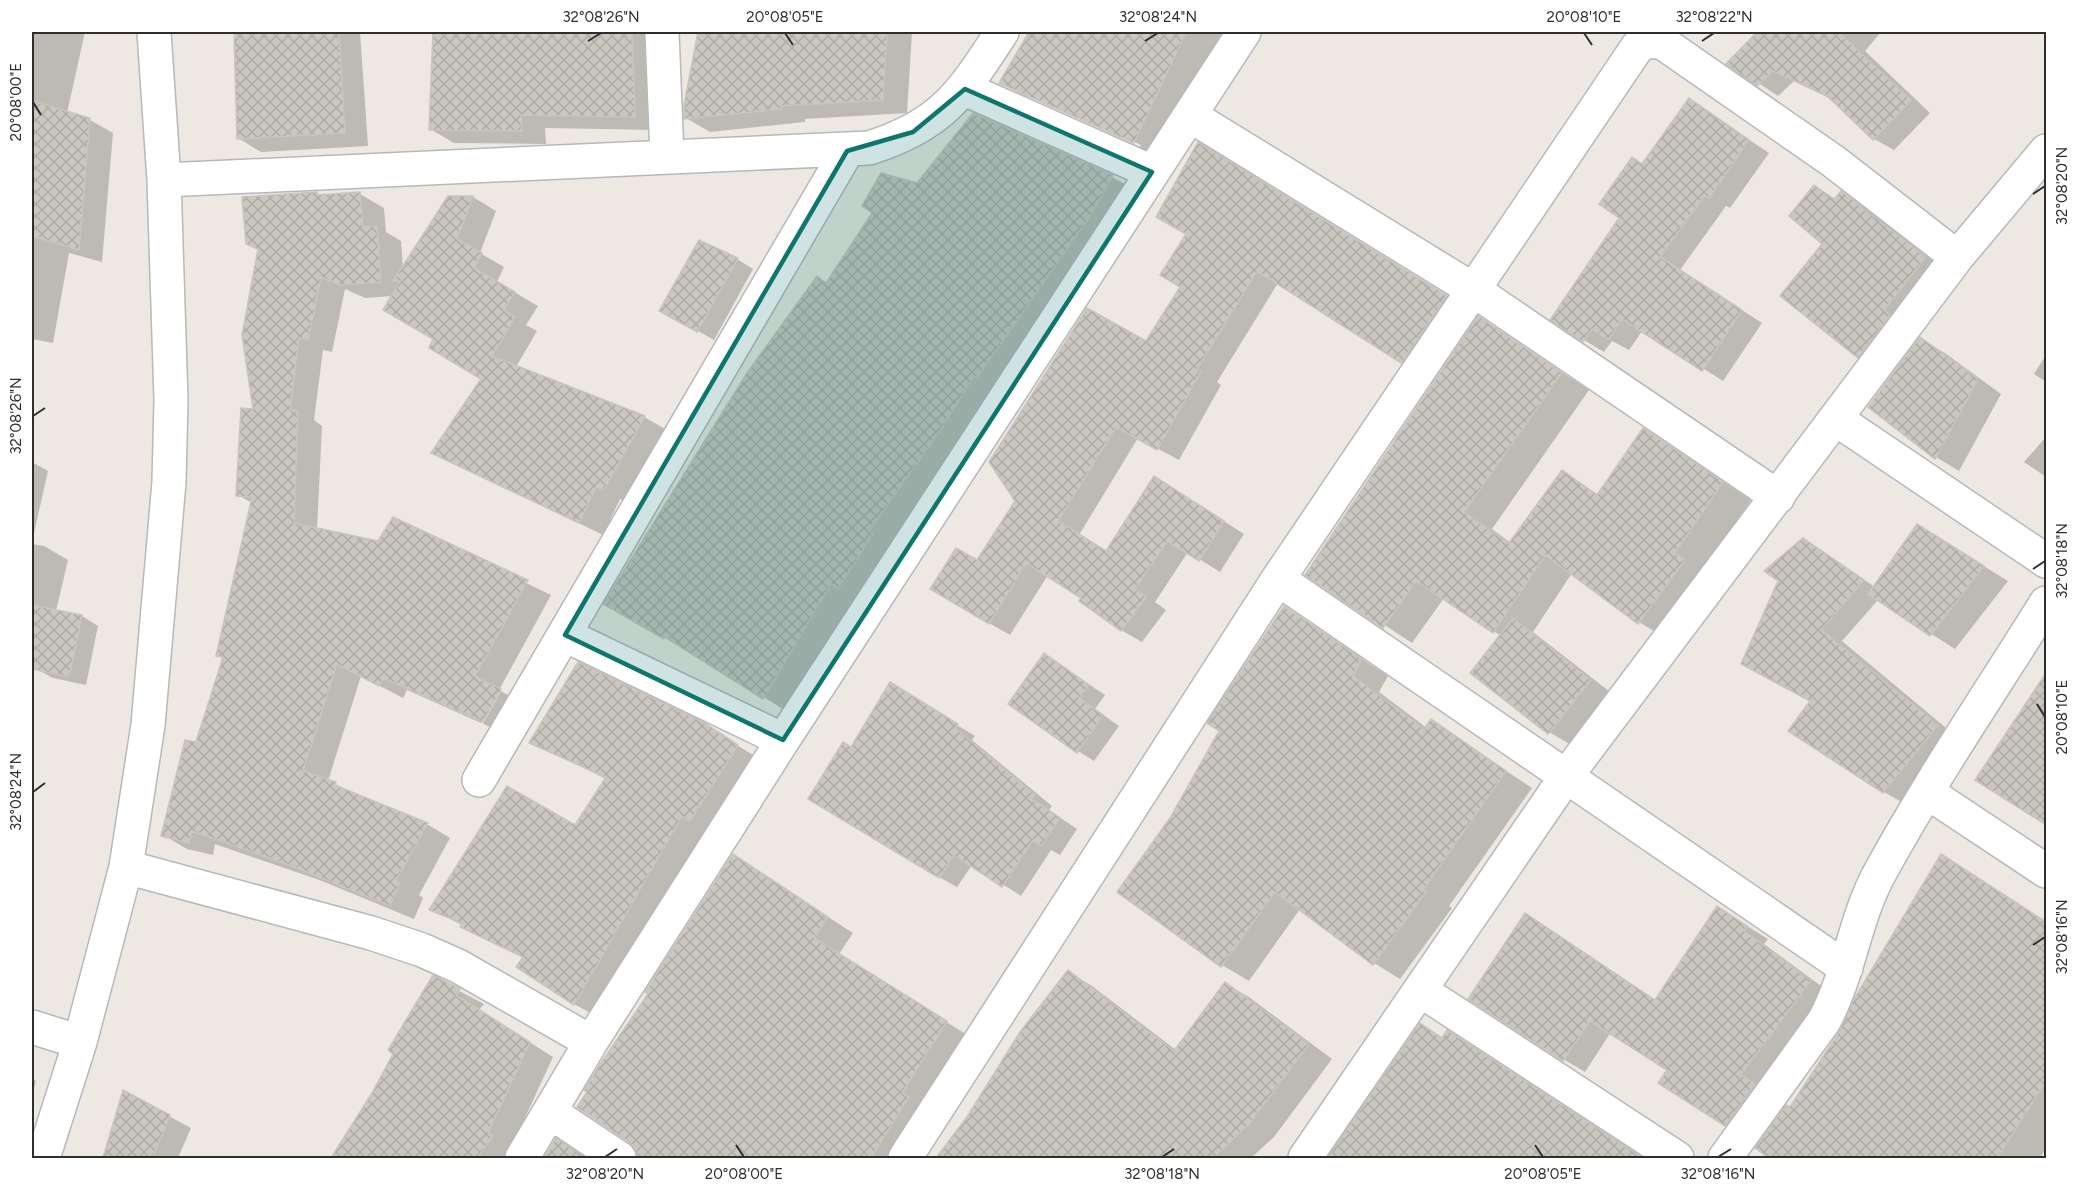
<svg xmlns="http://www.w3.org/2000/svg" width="2078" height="1190" font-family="Figtree,sans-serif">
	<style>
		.shadow { fill: #0003; fill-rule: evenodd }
		.building { fill: url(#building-cross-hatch); stroke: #c9c5bc; stroke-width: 1.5 }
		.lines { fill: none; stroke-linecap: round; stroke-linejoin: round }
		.street-casing { stroke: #b6b8c0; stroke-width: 36 }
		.street { stroke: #fff; stroke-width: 33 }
		.marked { fill: #0f766e; fill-opacity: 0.2; stroke: #0f766e; stroke-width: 4.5; stroke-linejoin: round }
		.ticks { fill: none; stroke: #2e2e2e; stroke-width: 2 }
		.neatline { fill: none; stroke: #2e2e2e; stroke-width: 2 }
		.ticks-label { font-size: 15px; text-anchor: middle; fill: #2e2e2e }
	</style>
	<defs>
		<pattern id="building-cross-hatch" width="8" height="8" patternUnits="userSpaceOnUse" patternTransform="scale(1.5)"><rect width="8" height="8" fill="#cac7c0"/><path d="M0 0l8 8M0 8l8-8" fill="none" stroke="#aeaba5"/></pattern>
	</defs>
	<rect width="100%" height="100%" fill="#ede9e2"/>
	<path class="shadow" d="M32,32H85L67,113L90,120L113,133L102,262L69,253L53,343L32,339Z
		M236,32H360L368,146L261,152L238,138Z
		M434,32H655L659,130L545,128L546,144L454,143L430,129Z
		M700,32H912L907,113L805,119V122L710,132L686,118L685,105Z
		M1031,32H1229L1218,56L1210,52L1161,157L1028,98L1001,83ZM1027,94L1141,145L1140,147L1027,98Z
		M1759,32H1881L1865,51L1930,113L1894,150L1874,139L1833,100L1794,81L1778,96L1727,62Z
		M1689,100L1769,153L1730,208L1726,206L1680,270L1762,323L1723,381L1643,330L1629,350L1612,341L1604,352L1584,340L1621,218L1643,165Z
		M981,118L1112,177L1138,191L789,713L690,651L605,604L827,284Z
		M1219,156L1467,309L1423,374L1278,283L1217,382L1221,385L1179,460L1138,438L1079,535L1107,552L1175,490L1244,534L1220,572L1188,552L1155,602L1166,610L1142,642L1121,630L1083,597L1048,575L1010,635L989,623L978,562L1146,343L1182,287L1188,234Z
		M1814,187L1836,200L1842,193L1873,211L1957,276L1914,329L1920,334L1890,375L1858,357L1824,244Z
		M317,193L322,196L360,194L384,208L386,232L401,241L403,269L448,197H473L496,211L480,253L504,267L497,282L538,306L526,325L537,331L516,367L644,417L667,430L628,502L620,499L603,535L433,452L483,378L435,339L393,296L365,298L345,289L332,352L323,350L314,420L322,426L317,530L379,543L393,519L551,595L481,723L407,690L403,698L361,676L328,781L427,824L450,838L419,895L423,898L414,919L322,881L215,844L213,855L187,849L163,835L224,659L217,655L252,503L238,495L255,410L260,250L248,243Z
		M737,259L753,269L714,340L677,319Z
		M1479,318L1589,390L1492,529L1511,543L1563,472L1599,495L1643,430L1751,500L1702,571L1667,639L1639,622L1572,573L1533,632L1614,695L1573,746L1549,732L1501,636L1444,598L1412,643L1307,574Z
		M1921,339L1945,353L2001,394L1959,471L1936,457Z
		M2046,355V382L2034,374Z
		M2046,437V477L2024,462Z
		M32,462L48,471L32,542Z
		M1803,540L1875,587L1941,540L2008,581L1955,649L1878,600L1842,641L1958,738L1905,804L1884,792L1812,701Z
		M32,544L44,546L68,560L56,611L82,616L98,626L86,685L53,678L36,669L47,618L32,614Z
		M1284,608L1388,676L1379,692L1427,728L1431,721L1532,788L1449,906L1452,908L1400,979L1374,963L1300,909L1249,981L1222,965L1119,892L1171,819L1221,731Z
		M1045,655L1105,695L1095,709L1119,726L1094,761L1078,751Z
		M2046,676V823L1977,780Z
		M501,691L523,704L500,731L483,724Z
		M908,695L975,736L972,740L1052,806L1049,810L1077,829L1060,855L1051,850L1021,896L972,865L957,887L939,877L852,748Z
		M703,724L761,760L598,1017L574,1004L524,958L431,909L576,827L606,779L531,742Z
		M733,856L853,933L839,954L972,1038L904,1158H639L650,993Z
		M1942,856L2046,922V1148L2040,1158H1772L1757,1148L1790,1109L1841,1033Z
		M1526,915L1656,1000L1739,921L1768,939L1764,944L1832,994L1747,1137L1726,1125L1669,1069L1611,1032L1585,1072L1563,1059Z
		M1068,972L1092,986L1176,1050L1225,984L1249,997L1332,1059L1274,1137L1251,1158H938Z
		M433,977L484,1004L479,1010L553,1057L511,1148V1158H333L374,1094Z
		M1421,1025L1443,1038L1447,1032L1473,1047L1644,1158H1329Z
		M32,1078L36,1081L32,1095Z
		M124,1092L191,1128L178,1158H104Z
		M556,1140L582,1155L587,1158H545Z"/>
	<path class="building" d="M234,32H339L345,133L237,139Z
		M433,32H632L635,117L521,115L522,131L429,130Z
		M698,32H887L883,100L781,106V109L684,119V105Z
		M1029,32H1186L1134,143L999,83Z
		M1757,32H1838L1911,100L1873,140L1827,96L1773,71L1757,86L1726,64Z
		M1689,98L1749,140L1709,198L1705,195L1660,257L1742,310L1702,371L1622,319L1608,340L1592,329L1583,342L1550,320L1619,218L1599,204L1632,157L1642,164Z
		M32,101L90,118L79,250L32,236Z
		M973,113L1113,175L1092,213L977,378L974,376L943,426L869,531L873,534L838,589L831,584L763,699L665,637L664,639L603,604L747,373L817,276L826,283L872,213L862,206L881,173L917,183Z
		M1198,142L1447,296L1401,363L1257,271L1197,369L1201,371L1157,450L1116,427L1058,521L1106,551L1154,476L1224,521L1199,561L1167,541L1135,589L1146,597L1121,631L1079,601L1081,598L1026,563L989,624L930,589L956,548L977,560L1015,501L989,462L1087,308L1146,341L1180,287L1160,275L1186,234L1156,217Z
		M1814,185L1834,199L1841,191L1926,257L1884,310L1890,315L1858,358L1780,296L1822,244L1789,216Z
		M317,192V195L360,192L363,227L377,226L381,282L340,285L321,277L308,340L299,338L290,410L298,411L294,523L378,541L393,517L528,580L475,676L501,689L483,722L383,678L379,686L337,664L303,771L336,782L334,785L428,823L396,880L400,882L390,906L297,868L192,831L189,843L161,836L185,740L196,742L223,657L216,656L252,497L236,496L241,408L253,409L242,335L258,249L246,244L242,197Z
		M448,196H473L457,239L482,253L474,268L515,292L504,310L515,317L492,356L645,416L604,490L596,487L579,523L431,453L481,379L429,348L433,339L383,310L400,281H393Z
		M699,240L738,258L697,332L659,311Z
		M1478,316L1562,373L1464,512L1509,543L1562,470L1597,495L1643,428L1723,482L1675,553L1685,560L1638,624L1545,555L1493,633L1416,581L1383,628L1305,575Z
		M1920,337L1978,379L1935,459L1868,407Z
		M1917,524L1984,566L1930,636L1868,594Z
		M1803,538L1864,580L1822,629L1824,632L1938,725L1883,793L1788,731L1810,701L1741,664L1778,581L1764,571Z
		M32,605L82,615L69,677L32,669Z
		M1284,606L1362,659L1353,676L1424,729L1431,719L1506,771L1423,890L1426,892L1373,965L1275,892L1221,967L1117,892L1170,818L1219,731L1207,723Z
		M1513,618L1591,680L1548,734L1470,673Z
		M1044,653L1089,685L1079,698L1103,715L1077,753L1008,704Z
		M578,662L703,722L738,745L690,821L682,816L574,1005L516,967L523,957L460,927L462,923L429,910L507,786L575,825L606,777L529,743Z
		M2046,673V825L1975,780Z
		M890,682L958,724L955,728L1035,795L1032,799L1060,818L1041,846L1033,840L1002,887L954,855L939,878L808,799L843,742L851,747Z
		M733,854L828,917L814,938L947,1021L902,1093L909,1097L871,1158H638L635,1149L629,1142L577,1107L587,1092L584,1090L601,1063L648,994L645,992Z
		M1941,854L2046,922V1081L1997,1158H1769L1755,1148L1786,1105L1790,1107L1839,1032L1854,999Z
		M1717,906L1747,926L1744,931L1811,981L1741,1074L1755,1084L1725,1126L1658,1083L1667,1070L1590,1021L1563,1061L1468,999L1525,913L1655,1000Z
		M1068,970L1174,1051L1225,982L1309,1044L1250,1123L1213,1158H936L967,1117L1020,1032Z
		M433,975L460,989L456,995L530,1042L488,1133L493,1136L477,1158H331L372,1093L393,1054L388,1050Z
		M1420,1023L1442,1038L1447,1030L1643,1158H1327Z
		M123,1090L170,1115L153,1158H103Z
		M556,1138L586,1158H544Z"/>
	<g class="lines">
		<g class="street-casing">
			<path id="street" d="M662,32L667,156
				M965,89L1152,172
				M1191,116L1472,289L1778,497
				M164,180L869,148C943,125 962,93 1002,32
				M1836,419L2046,561
				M1278,579L1846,968
				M565,635L783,740
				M479,780L847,151
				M1927,792L2046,871
				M126,867L371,933L422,950L458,966L591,1042
				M1420,990L1677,1158
				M32,1027L80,1042
				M550,1112L619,1158
				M43,1158L80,1042L126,867L148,725L169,482L171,400L164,180L154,32
				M522,1158L591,1042L783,740L1244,32
				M905,1158L1278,579L1638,46L1649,41L1663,43L1833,161L1957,257
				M1305,1158L1567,775L1957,257L2046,151
				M1725,1158L1824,1021C1849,975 1854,922 1878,876C1929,782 1990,693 2046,603"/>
		</g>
		<use href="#street" class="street"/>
	</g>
	<path class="marked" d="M965,89L1152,172L783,740L565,635L847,151L913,132Z"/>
	<path class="ticks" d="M785,33L793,45M1584,33L1592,45M588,41L601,33M1145,41L1158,33M1702,41L1714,33M33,102L41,115M2033,194L2045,186M33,416L45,408M2033,569L2045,561M2037,704L2045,717M33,792L45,783M2033,945L2045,937M736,1145L744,1157M1535,1145L1543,1157M605,1157L617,1149M1162,1157L1174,1149M1718,1157L1731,1149"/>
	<rect width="2078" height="1190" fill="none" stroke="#ffffff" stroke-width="66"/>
	<rect x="33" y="33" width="2012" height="1124" class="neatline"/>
	<g class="ticks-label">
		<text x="601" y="22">32°08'26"N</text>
		<text x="785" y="22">20°08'05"E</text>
		<text x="1158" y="22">32°08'24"N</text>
		<text x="1584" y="22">20°08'10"E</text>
		<text x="1714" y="22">32°08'22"N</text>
		<text transform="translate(16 102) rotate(-90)" y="5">20°08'00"E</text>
		<text transform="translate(2062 186) rotate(-90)" y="5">32°08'20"N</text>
		<text transform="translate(16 416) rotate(-90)" y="5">32°08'26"N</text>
		<text transform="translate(2062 561) rotate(-90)" y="5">32°08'18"N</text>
		<text transform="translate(2062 717) rotate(-90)" y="5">20°08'10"E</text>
		<text transform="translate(16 792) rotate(-90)" y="5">32°08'24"N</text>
		<text transform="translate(2062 937) rotate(-90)" y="5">32°08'16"N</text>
		<text x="605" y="1179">32°08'20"N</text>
		<text x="744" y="1179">20°08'00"E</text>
		<text x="1162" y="1179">32°08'18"N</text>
		<text x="1543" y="1179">20°08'05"E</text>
		<text x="1718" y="1179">32°08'16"N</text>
	</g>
</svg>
